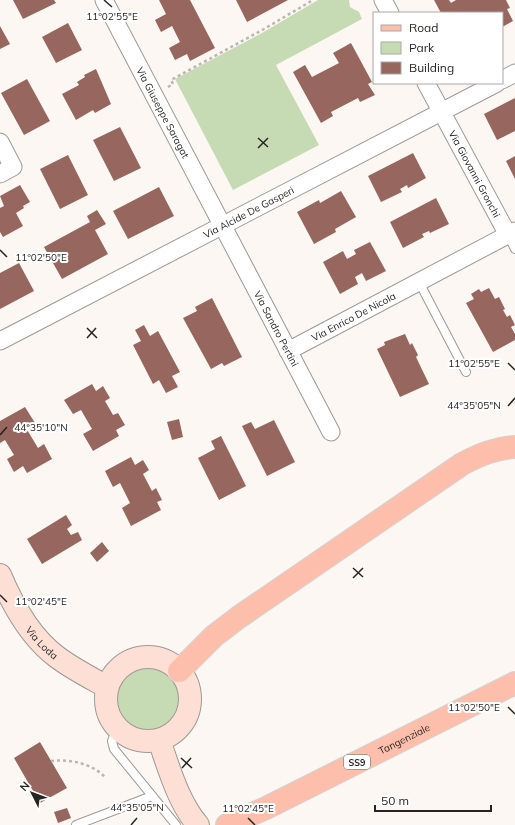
<svg xmlns="http://www.w3.org/2000/svg" width="515" height="825" font-family="Mulish,sans-serif">
	<style>
		.green { fill: #c6dbb3 }
		.building { fill: #96665f }
		.lines { fill: none; stroke-linecap: round; stroke-linejoin: round }
		.lane-casing { stroke: #9d9994; stroke-width: 10 }
		.street-casing { stroke: #9d9994; stroke-width: 19 }
		.secondary-casing { stroke: #9d9994; stroke-width: 24 }
		.primary-casing { stroke: #d4d3d3; stroke-width: 24 }
		.path { stroke: #bab6b2; stroke-width: 2.5; stroke-dasharray: 3 3; stroke-linecap: butt }
		.lane { stroke: #fff; stroke-width: 8 }
		.street { stroke: #fff; stroke-width: 17 }
		.secondary { stroke: #fedfd5; stroke-width: 22 }
		.primary { stroke: #fdbfab; stroke-width: 22 }
		.ticks { fill: none; stroke: #272523; stroke-width: 1.5 }
		.labels { text-anchor: middle; dominant-baseline: central; stroke-width: 4; stroke-linejoin: round; paint-order: stroke }
		.shield { fill: #fff; stroke: #686665; stroke-width: 1 }
		.shield-label { font-size: 9px; font-weight: bold; fill: #272523 }
		.street-label { font-size: 10px; fill: #272523; stroke: #fff }
		.ticks-label { font-size: 10px; text-anchor: middle; fill: #272523; stroke: #fff; stroke-width: 4; stroke-linejoin: round; paint-order: stroke }
	</style>
	<rect width="100%" height="100%" fill="#fcf7f2"/>
	<path class="green" d="M318,0H349L350,7L359,12L362,19L276,65L319,145L233,190L175,79L262,33Z
		M115 700a33 33 0 1 1 66 0a33 33 0 1 1-66 0Z"/>
	<path class="building" d="M13,0H54L56,3L23,19Z
		M159,0H190L215,48L190,61L187,54L175,60L169,48L180,42L172,26L161,32L155,20L166,14Z
		M236,0H288L247,22Z
		M434,0H449L451,3L456,0H506L510,8L507,9L513,21L502,27V13H441Z
		M68,23L82,50L56,63L42,37Z
		M0,26L10,44L0,49Z
		M351,43L372,82L368,84L375,95L360,102L358,98L331,112L333,116L321,123L293,72L305,65L312,77L339,63L333,53Z
		M96,69L111,104L95,113L93,110L76,120L62,94L79,85L77,82L85,77L84,75Z
		M27,79L50,121L24,135L1,93Z
		M515,98V131L497,140L484,114Z
		M120,127L141,168L114,181L93,140Z
		M413,153L426,178L408,188L407,185L400,189L402,192L381,202L368,176Z
		M68,155L88,195L60,209L40,169Z
		M515,156V179L506,161Z
		M20,185L30,202L23,206L24,208L16,213L23,226L3,237L0,232V208L4,206L0,196Z
		M159,187L174,216L128,239L113,211Z
		M341,191L356,217L335,229L336,232L314,244L297,212L319,200L320,203Z
		M436,198L449,224L430,233L429,231L422,234L424,237L403,248L390,222Z
		M97,210L106,224L95,230L108,254L62,279L44,247L90,222L87,216Z
		M370,242L386,271L366,281L362,273L355,277L358,284L340,294L323,262L343,251L347,259L356,254L354,250Z
		M19,263L34,291L0,309V273Z
		M489,288L495,299L499,297L505,309L503,310L507,317L510,315L515,325L511,327L515,334V340L493,352L466,303L474,299L471,294L479,289L481,292Z
		M212,298L242,357L224,366L222,363L211,369L183,318L197,311L195,307Z
		M144,325L150,336L158,331L180,372L172,376L178,387L166,393L159,380L153,384L133,345L141,341L135,330Z
		M405,334L410,345L412,343L418,355L416,357L429,384L400,397L377,349L385,345L384,342Z
		M92,384L96,391L103,386L110,398L105,401L113,415L118,413L125,425L116,430L119,436L93,451L83,434L92,429L81,410L73,414L64,400Z
		M25,407L35,423L26,428L38,448L44,444L52,459L27,473L23,466L14,472L7,459L14,455L5,440L0,443V421Z
		M179,419L183,437L172,440L167,422Z
		M274,420L295,462L267,476L242,426L251,422L255,429Z
		M221,436L246,486L219,500L198,458L215,449L211,441Z
		M131,457L135,465L143,460L149,470L143,474L152,491L156,488L162,500L157,502L161,510L131,526L122,508L130,503L120,483L113,487L105,471Z
		M66,515L72,525L67,529L71,535L78,532L82,540L42,564L27,539Z
		M102,542L109,551L97,562L90,553Z
		M40,742L67,788L40,803L14,758Z
		M67,808L71,818L58,823L54,812Z"/>
	<g class="lines">
		<g class="lane-casing">
			<path id="lane" d="M508,235L515,249
				M419,282L466,372
				M117,728L112,741L114,749L176,825
				M76,825L152,796"/>
		</g>
		<g class="street-casing">
			<g id="street">
				<path id="s1" d="M104,0L331,432"/>
				<path d="M383,0L390,13"/>
				<path d="M502,80L515,73"/>
				<path id="s2" d="M426,83L508,235"/>
				<path d="M0,142L13,167L0,174"/>
				<path id="s3" d="M0,341L497,83"/>
				<path id="s4" d="M288,351L515,231"/>
			</g>
		</g>
		<g class="secondary-casing">
			<g id="secondary">
				<path id="s5" d="M0,575C13,606 30,637 57,657C73,669 91,678 107,687"/>
				<circle cx="148" cy="699" r="42"/>
				<path d="M159,740C169,768 178,802 198,825"/>
			</g>
		</g>
		<g class="primary-casing">
			<g id="primary">
				<path d="M179,671L214,636L239,617L462,464C479,455 495,448 515,447"/>
				<path id="s6" d="M227,825L266,808L515,683"/>
			</g>
		</g>
		<path class="path" d="M168,87L173,84L171,80L264,29L313,0
			M51,761C70,759 91,763 105,777"/>
		<use href="#lane" class="lane"/>
		<use href="#street" class="street"/>
		<use href="#secondary" class="secondary"/>
		<use href="#primary" class="primary"/>
	</g>
	<path class="ticks" d="M104,0L112,7M258,138L268,147M258,148L268,138M0,250L7,257M87,328L97,338M87,338L96,328M508,363L515,370M508,406L515,398M0,435L7,427M353,568L363,577M353,578L363,568M0,595L7,602M508,707L515,714M181,758L192,768M182,768L191,758M248,818L255,825M131,825L137,818"/>
	<g class="labels">
		<rect class="shield" x="344" y="755" width="26" height="14" rx="3"/>
		<g class="shield-label">
			<text x="357" y="762">SS9</text>
		</g>
		<g class="street-label">
			<text stroke="none"><textPath href="#s1" startOffset="127">Via Giuseppe Saragat</textPath></text>
			<text stroke="none"><textPath href="#s2" startOffset="103">Via Giovanni Gronchi</textPath></text>
			<text stroke="none"><textPath href="#s3" startOffset="280">Via Alcide De Gasperi</textPath></text>
			<text stroke="none"><textPath href="#s4" startOffset="74">Via Enrico De Nicola</textPath></text>
			<text stroke="none"><textPath href="#s1" startOffset="371">Via Sandro Pertini</textPath></text>
			<text stroke="none"><textPath href="#s5" startOffset="80">Via Loda</textPath></text>
			<text stroke="none"><textPath href="#s6" startOffset="197">Tangenziale</textPath></text>
		</g>
	</g>
	<g class="ticks-label">
		<text x="112" y="20">11°02'55"E</text>
		<text x="41" y="261">11°02'50"E</text>
		<text x="474" y="367">11°02'55"E</text>
		<text x="474" y="409">44°35'05"N</text>
		<text x="41" y="431">44°35'10"N</text>
		<text x="41" y="605">11°02'45"E</text>
		<text x="474" y="711">11°02'50"E</text>
		<text x="137" y="811">44°35'05"N</text>
		<text x="248" y="812">11°02'45"E</text>
	</g>
	<rect x="373" y="12" width="130" height="72" fill="#ffffff" stroke="#a9a8a7"/>
	<rect x="381" y="25" width="20" height="6" fill="#fdbfab" stroke="#a9a8a7"/>
	<text x="409" y="32" font-size="12" fill="#272523">Road</text>
	<rect x="381" y="42" width="20" height="12" fill="#c6dbb3" stroke="#a9a8a7"/>
	<text x="409" y="52" font-size="12" fill="#272523">Park</text>
	<rect x="381" y="62" width="20" height="12" fill="#96665f" stroke="#a9a8a7"/>
	<text x="409" y="72" font-size="12" fill="#272523">Building</text>
	<g transform="translate(32 793) rotate(312)" stroke="#ffffff" stroke-width="3" paint-order="stroke">
	<path d="M0-3L7 15L0 10L-7 15Z" fill="#272523"/>
	<text y="-6" font-size="11" font-weight="bold" text-anchor="middle" fill="#272523">N</text>
	</g>
	<path d="M375 805v6h116v-6" fill="none" stroke="#272523" stroke-width="2"/>
	<text x="381" y="805" font-size="12" fill="#272523" stroke="#ffffff" stroke-width="3" paint-order="stroke">50 m</text>
</svg>
